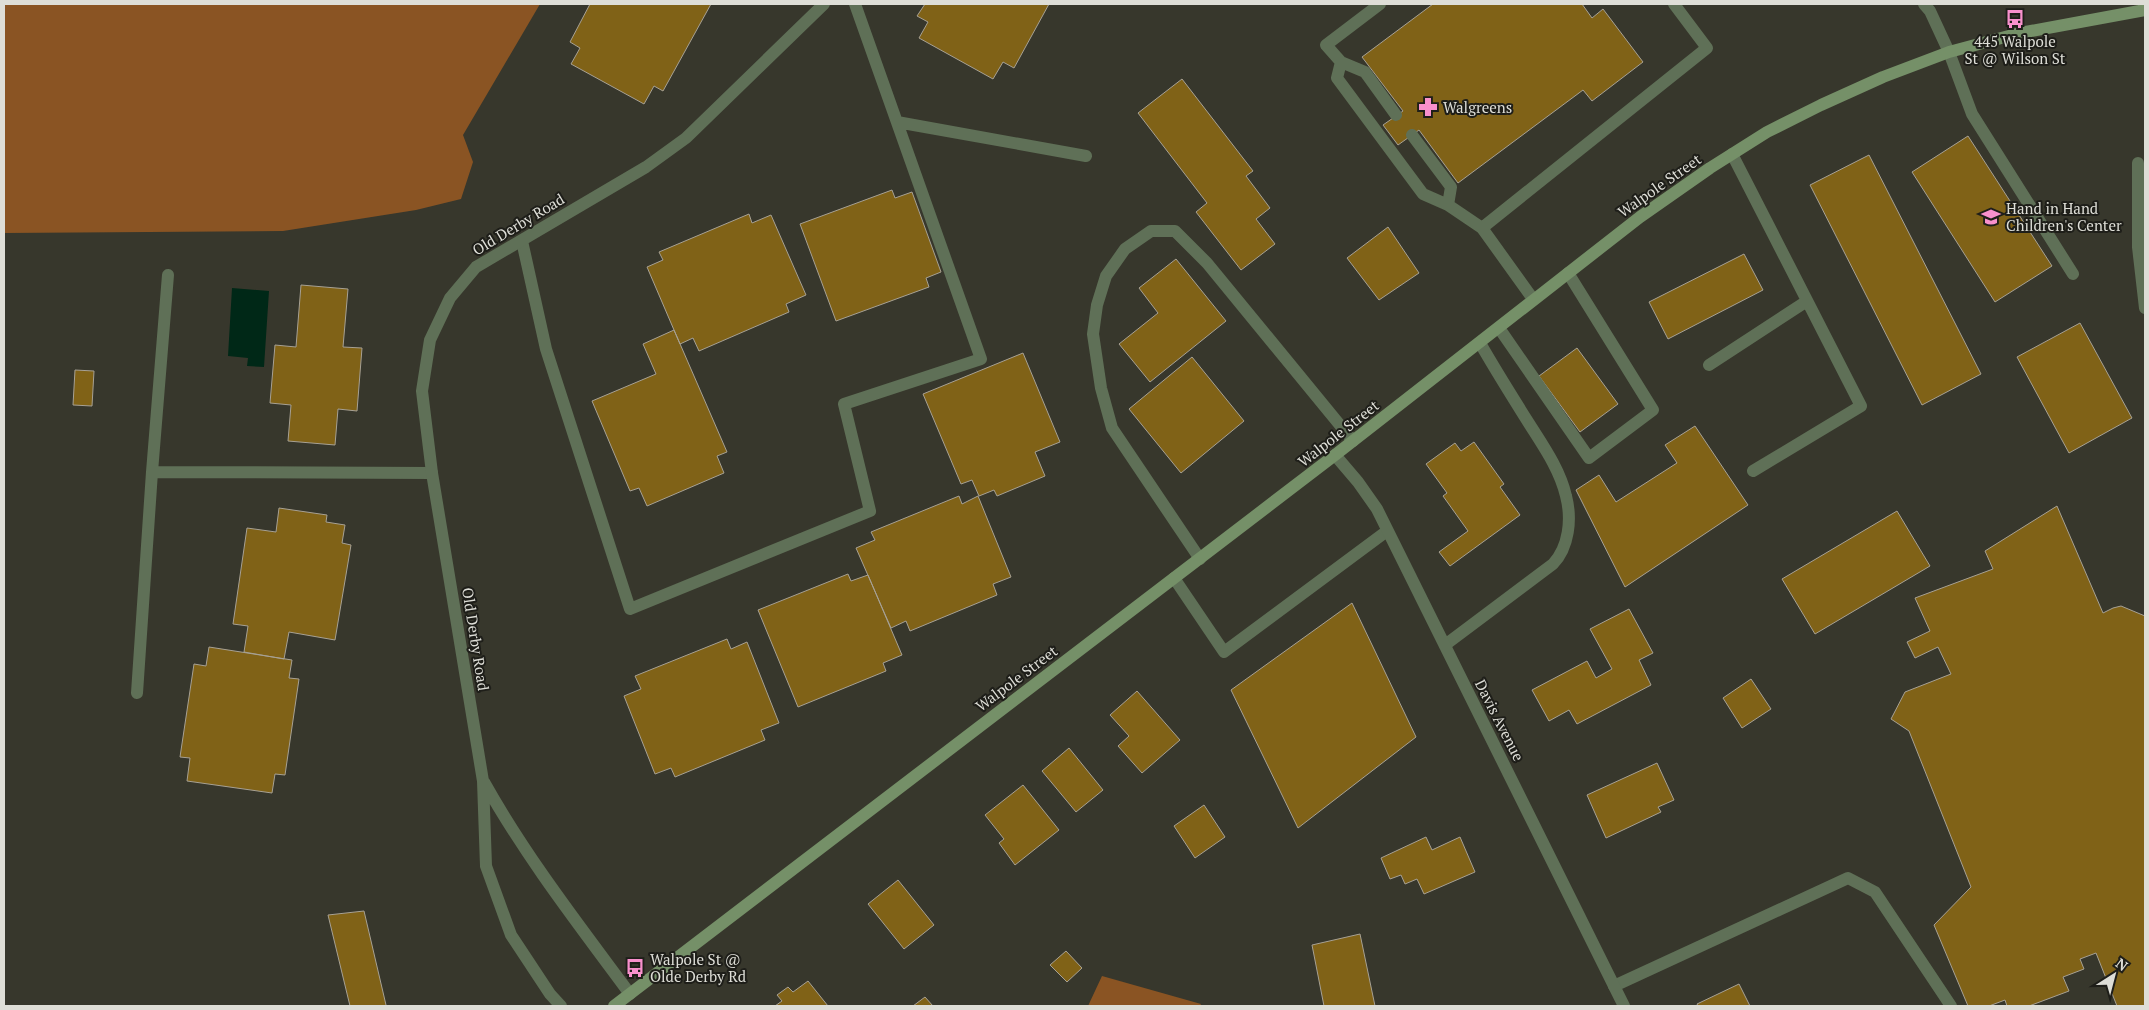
<svg xmlns="http://www.w3.org/2000/svg" width="2149" height="1010" font-family="'PT Serif',serif">
	<style>
		.forest { fill: #8a5423 }
		.water { fill: #002817 }
		.building { fill: #806217; stroke: #a7a194 }
		.lines { fill: none; stroke-linecap: round; stroke-linejoin: round }
		.service { stroke: #5f7057; stroke-width: 12 }
		.minor { stroke: #5f7057; stroke-width: 12 }
		.tertiary { stroke: #5f7057; stroke-width: 12 }
		.secondary { stroke: #759068; stroke-width: 12 }
		.labels { text-anchor: middle; dominant-baseline: central; stroke-width: 4; stroke-linejoin: round; paint-order: stroke }
		.poi-label { font-size: 15px; fill: #deded7; stroke: #1e1e19; text-anchor: start }
		.street-label { font-size: 15px; fill: #deded7; stroke: #1e1e19 }
	</style>
	<rect width="100%" height="100%" fill="#37372c"/>
	<path class="forest" d="M4,4H540L463,135L473,162L461,199L416,210L283,231L4,233Z
		M1102,976L1201,1004L1200,1006H1088Z"/>
	<path class="water" d="M232,288L269,291L264,367L247,366L248,358L228,356Z"/>
	<path class="building" d="M590,4H711L663,91L654,86L644,104L571,64L580,48L570,42Z
		M925,4H1049L1014,68L1003,62L993,79L919,38L928,22L917,16Z
		M1433,4H1582L1592,18L1603,9L1643,62L1592,101L1583,90L1458,183L1419,130L1398,145L1383,125L1403,111L1362,57Z
		M1182,79L1253,171L1246,176L1270,208L1256,219L1275,244L1241,270L1196,212L1207,203L1138,113Z
		M1968,136L2052,266L1995,302L1912,172Z
		M1869,155L1981,374L1922,405L1810,185Z
		M892,190L895,198L912,192L941,272L926,278L929,287L836,321L800,224Z
		M749,214L752,223L771,215L806,295L786,304L789,312L699,351L693,338L680,344L647,267L663,260L659,252Z
		M1388,227L1419,273L1379,300L1347,258Z
		M1744,254L1763,290L1668,339L1649,302Z
		M1176,259L1226,321L1150,382L1119,344L1158,313L1139,288Z
		M301,285L348,289L343,347L362,348L357,411L338,409L335,445L288,441L291,405L270,403L275,345L296,347Z
		M2080,323L2132,418L2069,453L2017,357Z
		M674,330L727,452L717,456L724,473L647,506L639,488L630,491L592,401L656,374L643,344Z
		M1577,348L1618,404L1580,432L1539,376Z
		M1023,353L1060,442L1035,452L1045,476L997,496L994,490L979,496L972,480L961,484L923,394Z
		M1192,357L1244,421L1181,473L1129,409Z
		M75,370L94,371L92,406L73,405Z
		M1695,426L1748,505L1625,587L1576,490L1599,475L1616,502L1677,463L1665,445Z
		M1474,442L1504,484L1500,487L1520,515L1450,566L1439,552L1468,531L1443,496L1447,493L1426,464L1455,443L1461,451Z
		M959,496L962,504L978,496L1011,577L993,584L997,595L910,631L906,621L891,628L856,548L875,540L871,532Z
		M2057,506L2103,613L2113,608L2121,606L2145,616V1006H2117L2096,953L2080,959L2084,969L2063,977L2069,991L2029,1006H2007L2005,1000L1989,1006H1968L1934,925L1971,887L1909,731L1891,719L1905,692L1951,674L1938,647L1915,658L1907,642L1930,631L1915,598L1993,569L1985,551Z
		M279,508L327,515L326,522L345,525L342,543L351,545L335,640L289,632L284,659L244,652L248,626L233,624L247,528L276,532Z
		M1897,511L1930,566L1815,634L1782,579Z
		M848,574L851,581L868,575L902,655L883,663L886,671L798,707L758,610Z
		M1352,603L1416,737L1298,828L1231,690Z
		M1629,609L1653,653L1639,660L1651,685L1577,724L1569,710L1549,721L1532,690L1587,661L1596,678L1612,669L1590,629Z
		M727,639L731,649L747,642L779,723L761,730L765,740L675,777L671,768L655,774L624,696L641,689L635,676Z
		M209,647L292,660L289,678L299,679L285,775L275,774L272,793L187,781L190,758L180,757L194,664L206,666Z
		M1751,679L1771,709L1742,728L1723,698Z
		M1137,691L1180,740L1142,773L1118,746L1129,736L1110,715Z
		M1069,748L1103,790L1076,812L1042,771Z
		M1657,763L1674,800L1658,807L1661,812L1606,838L1587,795Z
		M1023,785L1059,830L1015,865L999,843L1004,839L985,815Z
		M1204,805L1225,837L1195,858L1174,826Z
		M1426,837L1432,850L1460,837L1475,872L1424,894L1417,879L1405,884L1401,875L1390,879L1381,858Z
		M898,880L934,925L904,949L868,904Z
		M364,911L386,1005L387,1006H350L328,915Z
		M1360,934L1375,1006H1324L1312,945Z
		M1066,951L1082,968L1067,982L1050,965Z
		M808,981L828,1006H775L782,1001L777,995L788,987L793,992Z
		M1739,984L1750,1006H1698L1697,1004Z
		M925,997L933,1006H913Z"/>
	<g class="lines">
		<path class="service" d="M1380,4L1326,45L1341,62L1337,78L1423,194L1448,205L1482,228
			M1949,52L1972,114L2073,274
			M1341,62L1365,72L1396,115
			M897,122L1086,156
			M1412,135L1451,187L1448,205
			M1732,154L1861,406L1753,471
			M2138,163V247L2145,308
			M522,241L546,349L630,609L870,511L844,404L981,359L855,4
			M1533,299L1482,228L1707,48L1674,4
			M1499,328L1589,458L1653,410L1568,273
			M1709,365L1807,301
			M152,472L168,275
			M1200,559L1112,428L1101,388L1093,334L1097,305L1106,276L1125,249L1151,231H1175L1207,263L1353,441
			M1174,578L1224,652L1387,531
			M1445,645L1553,564C1569,547 1572,519 1566,496C1560,470 1544,447 1530,425C1513,398 1496,371 1480,343
			M137,693L152,472L432,473
			M1614,986L1848,878L1875,892L1951,1006"/>
		<path class="minor" d="M1335,455L1358,482L1377,509L1624,1006
			M484,782C526,857 579,925 630,994
			M561,1006L550,994L511,935L486,866L483,781L432,473L422,391L430,340L450,298L476,267L646,167L686,138L824,4"/>
		<path class="tertiary" d="M1924,4L1930,11L1949,52"/>
		<path class="secondary" d="M614,1006L1335,455L1640,217L1710,168L1767,132L1821,105L1883,77L1949,52L2020,33L2145,10"/>
	</g>
	<defs>
		<g id="bus-bare" transform="scale(1.5)"><path d="M-5-6H5V4H4V6H2V4H-2V6H-4V4H-5ZM-3.5-4V0h7V-4ZM-3.5 1.2v1.5H-2V1.2ZM2 1.2v1.5H3.5V1.2Z" fill="#f890cc" stroke="#1e1e19" stroke-width="2.5" paint-order="stroke"/></g>
		<g id="pharmacy-bare" transform="scale(1.5)"><path d="M-2-6h4v4h4v4h-4v4h-4v-4h-4v-4h4Z" fill="#f890cc" stroke="#1e1e19" stroke-width="2.5" paint-order="stroke"/></g>
		<g id="school-bare" transform="scale(1.5)"><path d="M0-5L7-2L0 1L-7-2ZM-4 1L0 2.5L4 1V4Q0 6-4 4Z" fill="#f890cc" stroke="#1e1e19" stroke-width="2.5" paint-order="stroke"/></g>
	</defs>
	<g fill-rule="evenodd">
		<use href="#bus-bare" x="2015" y="19"/>
		<use href="#pharmacy-bare" x="1428" y="107"/>
		<use href="#school-bare" x="1991" y="217"/>
		<use href="#bus-bare" x="635" y="968"/>
	</g>
	<g class="labels">
		<g class="poi-label">
			<text x="2015" y="41" text-anchor="middle">445 Walpole<tspan x="2015" dy="17">St @ Wilson St</tspan></text>
			<text x="1443" y="107">Walgreens</text>
			<text x="2006" y="208">Hand in Hand<tspan x="2006" dy="17">Children's Center</tspan></text>
			<text x="650" y="959">Walpole St @<tspan x="650" dy="17">Olde Derby Rd</tspan></text>
		</g>
		<g class="street-label">
			<text transform="translate(1659 185) rotate(-35)">Walpole Street</text>
			<text transform="translate(518 224) rotate(-31)">Old Derby Road</text>
			<text transform="translate(1338 433) rotate(-38)">Walpole Street</text>
			<text transform="translate(476 639) rotate(81)">Old Derby Road</text>
			<text transform="translate(1016 678) rotate(-37)">Walpole Street</text>
			<text transform="translate(1500 720) rotate(63)">Davis Avenue</text>
		</g>
	</g>
	<rect width="2149" height="1010" fill="none" stroke="#deded7" stroke-width="10"/>
	<g transform="translate(2114 975) rotate(36)" stroke="#1e1e19" stroke-width="4" paint-order="stroke">
	<path d="M0-4L9 19L0 12L-9 19Z" fill="#deded7"/>
	<text y="-8" font-size="14" font-weight="bold" text-anchor="middle" fill="#deded7">N</text>
	</g>
</svg>
